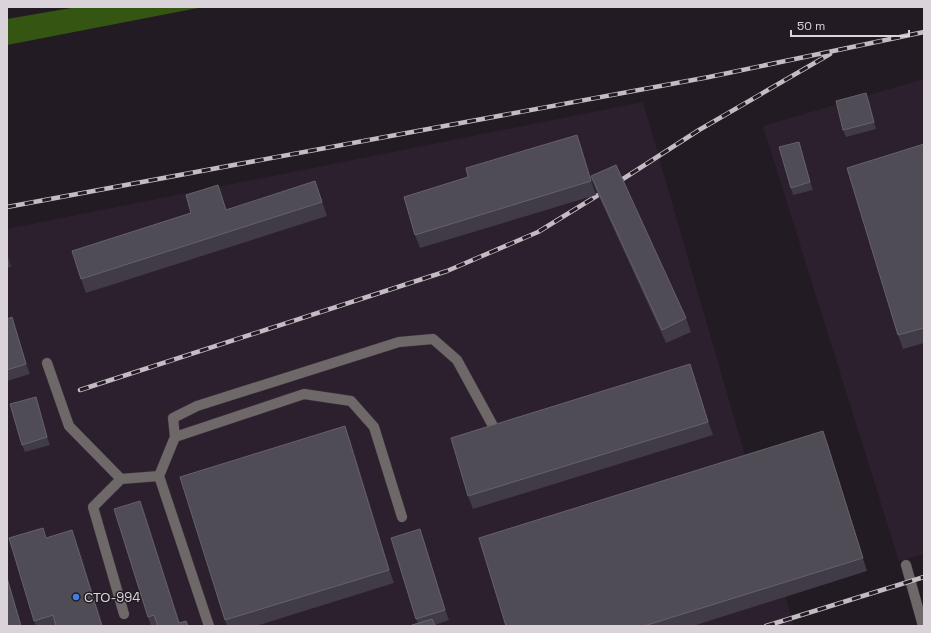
<svg xmlns="http://www.w3.org/2000/svg" width="931" height="633" font-family="'Space Grotesk',sans-serif">
	<style>
		.industrial { fill: #2c202e }
		.forest { fill: #355612 }
		.lines { fill: none; stroke-linecap: round; stroke-linejoin: round }
		.minor-casing { stroke: #3d353d; stroke-width: 11 }
		.minor { stroke: #6f6868; stroke-width: 10 }
		.rail-casing { stroke: #c3bcc3; stroke-width: 4.5 }
		.rail { stroke: #231b23; stroke-width: 3; stroke-dasharray: 9; stroke-linecap: butt }
		.wall { fill: #403b46 }
		.shaded-wall { fill: #2d2831 }
		.building { fill: #504c56; stroke: #66616b }
		.shop-dot { fill: #3f7fe0; stroke: #231b23; stroke-width: 1.5 }
		.labels { text-anchor: middle; dominant-baseline: central; stroke-width: 3; stroke-linejoin: round; paint-order: stroke }
		.poi-label { font-size: 13px; fill: #dad4da; stroke: #231b23; text-anchor: start }
	</style>
	<rect width="100%" height="100%" fill="#231b23"/>
	<path class="industrial" d="M924,79V554L899,561L763,126Z
		M643,102L794,626H7V229Z"/>
	<path class="forest" d="M77,7H203L7,45V19Z"/>
	<g class="lines">
		<g class="minor-casing">
			<path id="minor" d="M47,363L69,426L121,479
				M175,437L173,418L197,406L399,342L433,339L457,360L492,424
				M159,476L175,437L304,394L351,401L374,427L402,517
				M906,565L923,626
				M124,614L93,507L121,479L159,476L209,626"/>
		</g>
		<use href="#minor" class="minor"/>
		<g class="rail-casing">
			<path id="rail" d="M7,207L709,77L924,32
				M80,390L447,271L538,232L595,197L699,130L830,54
				M766,626L924,577"/>
		</g>
		<use href="#rail" class="rail"/>
	</g>
	<path class="wall" d="M869,100L876,129L846,137L843,130Z
		M799,142L813,190L793,195L791,188Z
		M924,144V343L903,349L898,335Z
		M582,148L596,195L420,248L415,235Z
		M591,176L686,318L691,332L666,343L596,190Z
		M218,185L226,209L320,195L327,216L86,293L81,279L191,213Z
		M7,253L11,267L7,268Z
		M12,317L30,374L7,381V319Z
		M690,364L695,378L713,435L473,509L468,496Z
		M36,397L50,445L25,452L22,445Z
		M350,439L394,583L256,626H227L225,620Z
		M828,444L867,571L693,626H506Z
		M140,501L145,514L180,623L188,626H151L148,617Z
		M420,529L449,620L435,625V626H409L418,623L416,619Z
		M47,538L79,548L103,626H36L34,621Z"/>
	<path class="shaded-wall" d="M866,93L869,100L876,129L874,122Z
		M577,135L582,148L596,195L591,181Z
		M799,142L801,149L813,190L810,182Z
		M315,181L320,195L327,216L322,202Z
		M218,185L223,199L230,223L226,210Z
		M12,317L16,328L30,374L26,364Z
		M690,364L695,378L713,435L708,422Z
		M36,397L38,404L50,445L47,437Z
		M345,426L350,439L394,583L389,570Z
		M823,431L828,444L867,571L863,558Z
		M140,501L145,514L181,626H180Z
		M420,529L424,539L449,620L445,610Z
		M72,530L79,548L103,626H102Z
		M7,574L22,626H21L7,578Z"/>
	<path class="building" d="M866,93L874,122L843,130L836,101Z
		M577,135L591,181L415,235L404,197L468,177L466,168Z
		M799,142L810,182L791,188L779,147Z
		M924,144V328L898,335L847,168Z
		M616,165L686,318L662,330L591,176Z
		M315,181L322,202L81,279L72,251L191,213L186,195L218,185L226,210Z
		M12,317L26,364L7,370V319Z
		M690,364L708,422L468,496L451,438Z
		M36,397L47,437L22,445L10,404Z
		M345,426L389,570L225,620L180,477Z
		M823,431L863,558L644,626H506L479,538Z
		M140,501L179,623L186,621L188,626H158L154,615L148,617L114,509Z
		M43,528L46,538L72,530L102,626H56L53,615L34,621L9,538Z
		M420,529L445,610L416,619L391,538Z
		M7,578L21,626H7Z
		M432,619L435,626H409Z"/>
	<circle class="shop-dot" cx="76" cy="597" r="4"/>
	<g class="labels">
		<g class="poi-label">
			<text x="84" y="597">СТО-994</text>
		</g>
	</g>
	<rect width="931" height="633" fill="none" stroke="#dad4da" stroke-width="16"/>
	<path d="M791 30v6h118v-6" fill="none" stroke="#dad4da" stroke-width="2"/>
	<text x="797" y="30" font-size="12" fill="#dad4da" stroke="#231b23" stroke-width="3" paint-order="stroke">50 m</text>
</svg>
